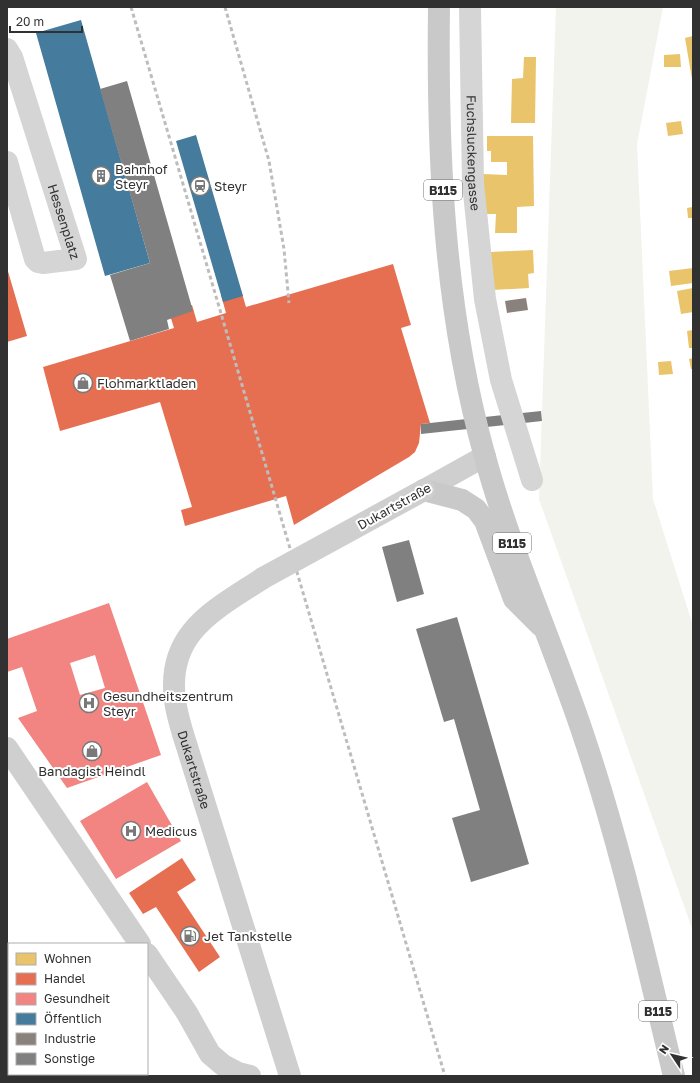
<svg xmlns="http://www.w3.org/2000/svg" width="700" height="1083" font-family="'Golos Text',sans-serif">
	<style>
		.green { fill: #f1f3ec }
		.water { fill: #dbe9ee }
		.homes { fill: #e9c46a }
		.shops { fill: #e76f51 }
		.health { fill: #f28482; fill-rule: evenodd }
		.public { fill: #457b9d }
		.industry { fill: #8a817c }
		.building { fill: #808080 }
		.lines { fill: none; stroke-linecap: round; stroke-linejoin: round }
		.street { stroke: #d5d5d5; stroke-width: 22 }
		.secondary { stroke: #cfcfcf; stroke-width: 22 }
		.primary { stroke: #c9c9c9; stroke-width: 22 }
		.rail { stroke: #bdbdbd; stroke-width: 3; stroke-dasharray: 4 3; stroke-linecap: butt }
		.secondary-bridge { stroke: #cfcfcf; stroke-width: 22 }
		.labels { text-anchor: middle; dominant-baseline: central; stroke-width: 4; stroke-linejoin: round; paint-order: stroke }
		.shield { fill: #fff; stroke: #6f6f6f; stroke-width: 1 }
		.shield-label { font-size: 12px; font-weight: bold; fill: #313131 }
		.street-label { font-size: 13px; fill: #313131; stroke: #fff }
		.poi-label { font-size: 13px; fill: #313131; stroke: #fff; text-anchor: start }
	</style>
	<rect width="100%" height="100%" fill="#fff"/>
	<path class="green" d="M556,7H663L637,144L653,499L693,626V931L539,499Z"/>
	<path class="water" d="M7,947L9,951V1074H71L72,1076H7Z"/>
	<path class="homes" d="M693,36V79H692L685,38Z
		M680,54L681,67H664V55Z
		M524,57H536L535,123H511L512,79L523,78Z
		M681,121L683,134L668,136L666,123Z
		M487,136H533L534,206L517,207V233H495L496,214H482V174L507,175V162H491V151H487Z
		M693,207V218H688L687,208Z
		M533,250L534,273L528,274L529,288L492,290L491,252Z
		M693,268V283L671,286L669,271Z
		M693,288V312L681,314L677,291Z
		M693,330V348H689L687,331Z
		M693,358V369H691L689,359Z
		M671,361L673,374L659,375L658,362Z"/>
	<path class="shops" d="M393,264L411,325L401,328L430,423L421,424L419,443L415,452L409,457L294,525L286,496L185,526L181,510L192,507L160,402L60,431L43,367L174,328L169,312L192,305L197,322L226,313L221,295L241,290L246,307Z
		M7,268L27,336L7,342Z
		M182,858L196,880L177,892L220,957L199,972L156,907L143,914L129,893Z"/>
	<path class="health" d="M109,603L161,755L67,788L18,718L37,711L22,667L7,672V639ZM95,655L105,688L80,695L70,663Z
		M147,782L181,841L116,879L80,821Z"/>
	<path class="public" d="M81,20L150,263L105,276L36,33Z
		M196,135L243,296L223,302L176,141Z"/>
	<path class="industry" d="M526,298L528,310L507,313L505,301Z"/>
	<path class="building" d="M127,81L193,311L167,320L169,329L130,341L110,275L150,263L100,89Z
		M541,411L542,421L421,434V424Z
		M409,540L424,594L397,602L382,547Z
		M457,617L529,864L471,882L452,818L480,810L454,719L444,722L416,629Z"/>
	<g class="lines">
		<g class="street">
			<path id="s1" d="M470,7L473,183L485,299L501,380L532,480"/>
			<path id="s2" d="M7,49L12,57L76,259L43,263L38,262L35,259L7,162"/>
		</g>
		<g class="secondary">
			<path d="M424,490L485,456"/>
			<path id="s3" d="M263,578C215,610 166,632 175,700C177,717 183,734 188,750L290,1076"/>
			<path d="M7,748L140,944"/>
			<path d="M147,954L187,1013L210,1054L223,1065L238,1073L250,1076"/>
		</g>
		<path class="primary" d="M439,7C437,158 444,311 485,457C511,552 552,641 583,734C621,846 646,961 674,1076
			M424,490L462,500L476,509L485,521L514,599L540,625"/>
		<path class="rail" d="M131,7L445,1076
			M225,7L269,161L284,249L289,303"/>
		<path class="secondary-bridge" d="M263,578L424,490"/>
	</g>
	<defs>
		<g id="building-ring" transform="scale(1)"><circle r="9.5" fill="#fff" stroke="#797979" stroke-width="1.5"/><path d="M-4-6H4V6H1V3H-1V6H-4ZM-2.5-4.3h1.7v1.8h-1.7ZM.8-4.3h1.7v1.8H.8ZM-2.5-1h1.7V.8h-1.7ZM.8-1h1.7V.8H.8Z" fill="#797979"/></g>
		<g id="station-ring" transform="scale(1)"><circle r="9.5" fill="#fff" stroke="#797979" stroke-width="1.5"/><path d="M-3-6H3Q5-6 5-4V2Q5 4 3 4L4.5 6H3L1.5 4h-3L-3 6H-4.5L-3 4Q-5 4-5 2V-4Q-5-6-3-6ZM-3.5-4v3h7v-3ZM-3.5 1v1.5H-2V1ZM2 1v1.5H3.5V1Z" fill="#797979"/></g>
		<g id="shop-ring" transform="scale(1)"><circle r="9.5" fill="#fff" stroke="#797979" stroke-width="1.5"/><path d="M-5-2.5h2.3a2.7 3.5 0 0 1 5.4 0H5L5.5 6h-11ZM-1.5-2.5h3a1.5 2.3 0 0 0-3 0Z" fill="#797979"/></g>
		<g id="hospital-ring" transform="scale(1)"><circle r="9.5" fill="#fff" stroke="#797979" stroke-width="1.5"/><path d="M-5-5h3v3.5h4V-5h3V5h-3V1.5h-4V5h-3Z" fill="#797979"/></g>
		<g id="fuel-ring" transform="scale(1)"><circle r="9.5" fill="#fff" stroke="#797979" stroke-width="1.5"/><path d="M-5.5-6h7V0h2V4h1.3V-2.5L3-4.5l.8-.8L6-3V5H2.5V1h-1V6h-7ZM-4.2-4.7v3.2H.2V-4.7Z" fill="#797979"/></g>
	</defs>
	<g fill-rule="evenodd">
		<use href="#building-ring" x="101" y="176"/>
		<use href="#station-ring" x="200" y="186"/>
		<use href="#shop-ring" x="83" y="383"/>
		<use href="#hospital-ring" x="89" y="703"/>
		<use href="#shop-ring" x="92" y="751"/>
		<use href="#hospital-ring" x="131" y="831"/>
		<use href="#fuel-ring" x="190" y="936"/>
	</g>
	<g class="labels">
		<g class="shield">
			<rect x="424" y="180" width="38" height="20" rx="3"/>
			<rect x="493" y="533" width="38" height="20" rx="3"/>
			<rect x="639" y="1001" width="38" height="20" rx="3"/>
		</g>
		<g class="shield-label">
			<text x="443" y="190">B115</text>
			<text x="512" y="543">B115</text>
			<text x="658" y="1011">B115</text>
		</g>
		<g class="street-label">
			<text stroke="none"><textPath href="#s1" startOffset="146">Fuchsluckengasse</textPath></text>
			<text stroke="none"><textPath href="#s2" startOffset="182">Hessenplatz</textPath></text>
			<text transform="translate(394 506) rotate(-29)">Dukartstraße</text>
			<text stroke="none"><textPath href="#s3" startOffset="234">Dukartstraße</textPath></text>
		</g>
		<g class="poi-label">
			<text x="115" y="169">Bahnhof<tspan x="115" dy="15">Steyr</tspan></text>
			<text x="214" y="186">Steyr</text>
			<text x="97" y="383">Flohmarktladen</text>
			<text x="103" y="696">Gesundheitszentrum<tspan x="103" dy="15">Steyr</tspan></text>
			<text x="92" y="771" text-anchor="middle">Bandagist Heindl</text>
			<text x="145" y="831">Medicus</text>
			<text x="204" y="936">Jet Tankstelle</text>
		</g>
	</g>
	<rect width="700" height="1083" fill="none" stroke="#313131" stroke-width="16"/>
	<rect x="8" y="943" width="140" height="132" fill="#ffffff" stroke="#adadad"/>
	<rect x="16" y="953" width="20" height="12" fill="#e9c46a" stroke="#adadad"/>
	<text x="44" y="963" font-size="12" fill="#313131">Wohnen</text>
	<rect x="16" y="973" width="20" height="12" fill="#e76f51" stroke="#adadad"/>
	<text x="44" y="983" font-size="12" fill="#313131">Handel</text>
	<rect x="16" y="993" width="20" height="12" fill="#f28482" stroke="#adadad"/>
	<text x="44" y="1003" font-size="12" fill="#313131">Gesundheit</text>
	<rect x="16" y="1013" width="20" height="12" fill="#457b9d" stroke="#adadad"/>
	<text x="44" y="1023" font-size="12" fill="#313131">Öffentlich</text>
	<rect x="16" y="1033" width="20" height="12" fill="#8a817c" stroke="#adadad"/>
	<text x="44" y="1043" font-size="12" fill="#313131">Industrie</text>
	<rect x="16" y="1053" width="20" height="12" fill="#808080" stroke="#adadad"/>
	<text x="44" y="1063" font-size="12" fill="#313131">Sonstige</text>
	<g transform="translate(672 1055) rotate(305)" stroke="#ffffff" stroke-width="3" paint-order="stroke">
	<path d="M0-3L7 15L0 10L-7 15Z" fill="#313131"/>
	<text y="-6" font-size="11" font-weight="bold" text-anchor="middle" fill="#313131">N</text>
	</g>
	<path d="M10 26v6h72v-6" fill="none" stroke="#313131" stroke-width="2"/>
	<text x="16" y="26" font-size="12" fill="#313131" stroke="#ffffff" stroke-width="3" paint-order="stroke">20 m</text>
</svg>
